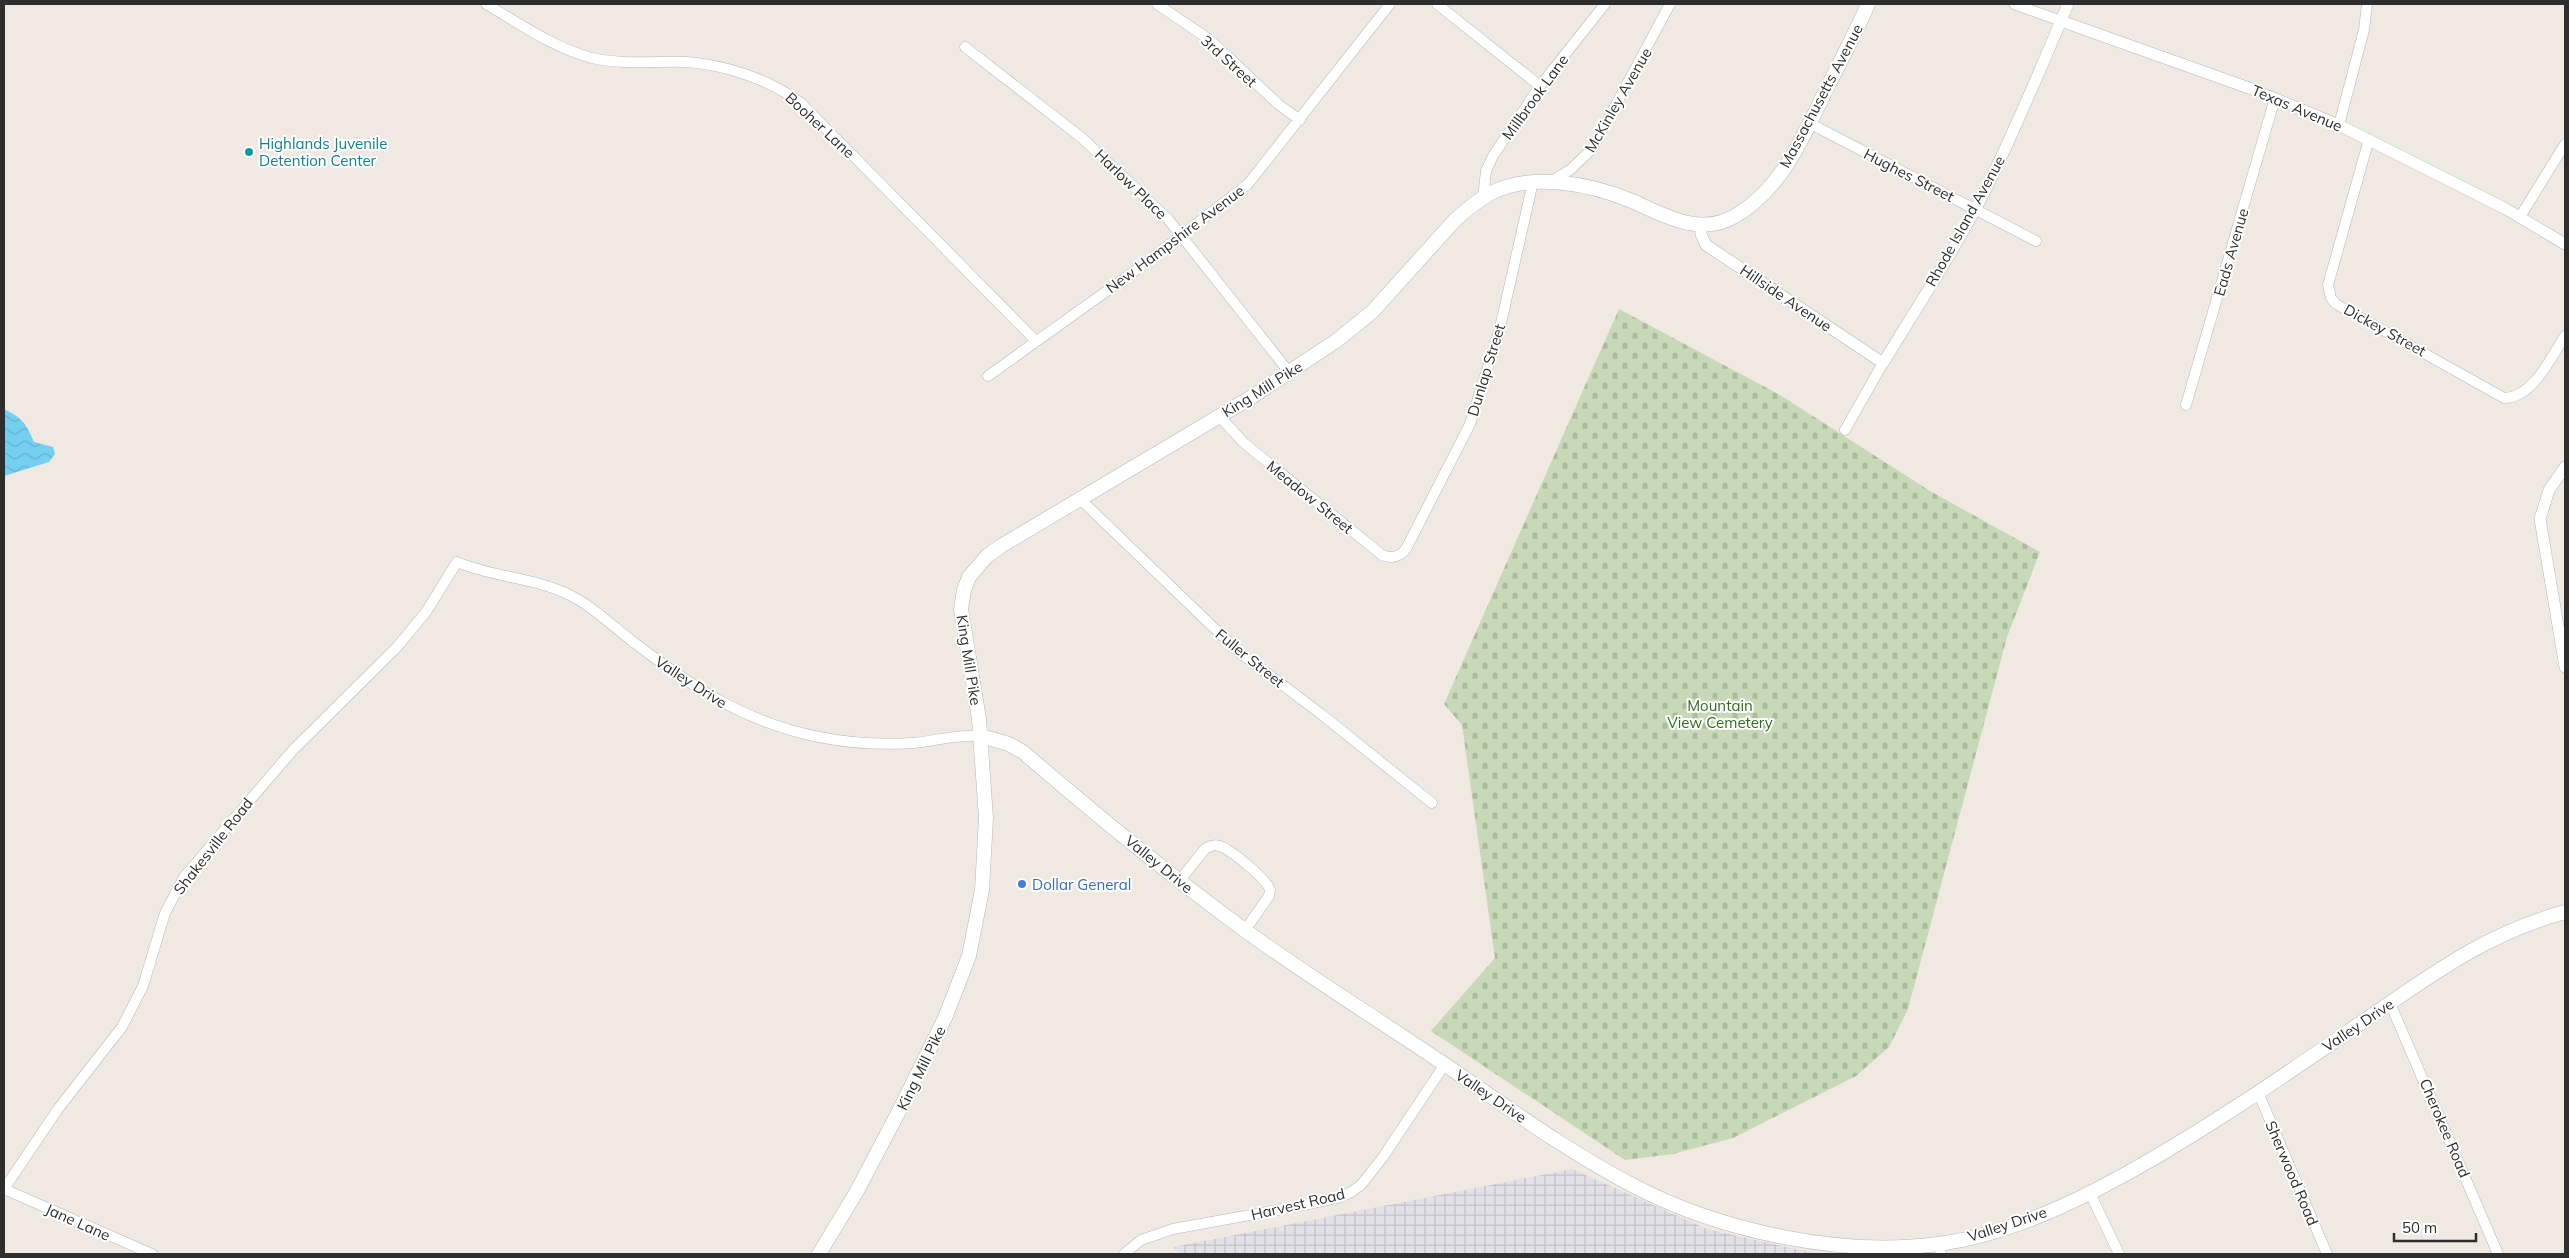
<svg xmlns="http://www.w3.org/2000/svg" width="2569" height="1258" font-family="Mulish,sans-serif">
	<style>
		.industrial { fill: url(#industrial-grid) }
		.cemetery { fill: url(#cemetery-stones) }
		.water { fill: url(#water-waves) }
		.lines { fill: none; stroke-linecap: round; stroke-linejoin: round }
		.minor-casing { stroke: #b4b7c1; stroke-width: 11 }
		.tertiary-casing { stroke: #b4b7c1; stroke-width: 12 }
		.secondary-casing { stroke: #b4b7c1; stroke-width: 15 }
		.minor { stroke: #fff; stroke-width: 10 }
		.tertiary { stroke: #fff; stroke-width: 11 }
		.secondary { stroke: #fff; stroke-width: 14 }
		.culture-dot { fill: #0f9aa8; stroke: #fff; stroke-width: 2 }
		.shop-dot { fill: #3f7fe0; stroke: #fff; stroke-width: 2 }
		.labels { text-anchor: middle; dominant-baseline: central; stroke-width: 4; stroke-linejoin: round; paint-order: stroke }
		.street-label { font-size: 15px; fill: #2e2e2e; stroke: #fff }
		.culture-label { font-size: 15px; fill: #0d838f; stroke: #fff; text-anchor: start }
		.park-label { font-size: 15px; fill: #2c6e1b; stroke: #fff }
		.shop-label { font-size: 15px; fill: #366cbe; stroke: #fff; text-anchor: start }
	</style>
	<defs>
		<pattern id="industrial-grid" width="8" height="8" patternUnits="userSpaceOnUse" patternTransform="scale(1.25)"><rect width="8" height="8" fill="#e3e1e8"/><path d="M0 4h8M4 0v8" fill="none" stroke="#c3c1c7"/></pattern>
		<pattern id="cemetery-stones" width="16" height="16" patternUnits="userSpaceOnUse" patternTransform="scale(1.25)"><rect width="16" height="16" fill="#c8d9b8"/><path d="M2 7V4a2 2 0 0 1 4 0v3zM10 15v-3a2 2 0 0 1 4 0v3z" fill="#acbb9e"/></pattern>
		<pattern id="water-waves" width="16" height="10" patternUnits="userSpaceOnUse" patternTransform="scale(1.25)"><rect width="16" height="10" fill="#75cff0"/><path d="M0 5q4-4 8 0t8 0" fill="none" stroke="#66b2ce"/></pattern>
	</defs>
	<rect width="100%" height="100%" fill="#efe9e1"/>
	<path class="industrial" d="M1572,1169L1707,1229L1818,1254H1179L1174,1247Z"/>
	<path class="cemetery" d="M1619,309L1780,395L1930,491L2040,552L2007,637L1908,1009L1889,1047L1856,1076L1733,1138L1673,1154L1625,1160L1431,1031L1495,958L1462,725L1444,704Z"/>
	<path class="water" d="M4,409C22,418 26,423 34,442L53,447L55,454L49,462L4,476Z"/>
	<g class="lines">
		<g class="minor-casing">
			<path id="minor" d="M486,4C520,24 554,48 592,58C623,65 656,61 687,62C727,65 770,80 801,103L1036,341
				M1157,4L1210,40L1278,104L1300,120
				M1437,4L1540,86
				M2014,4L2061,21
				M965,47L1082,138L1168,219L1289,372
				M1809,123L2036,241
				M2339,125L2364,30L2367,4
				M2369,139L2328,285L2331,298L2336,304L2504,398C2533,398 2551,357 2565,336
				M1550,182L1570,170L1592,149L1670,4
				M1483,198L1486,171L1493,156L1540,86L1605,4
				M2520,217L2565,144
				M988,376L1139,268L1248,184L1390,4
				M2186,405L2275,98
				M1219,416L1244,443L1382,555C1392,559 1401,557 1407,547L1470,424L1499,332L1533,182
				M1845,430L1883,363
				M1080,499L1239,652L1321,714L1432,803
				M1180,880L1205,849C1210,846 1214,844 1220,846C1231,850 1267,879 1270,890L1269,896L1245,930
				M2390,1003L2498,1254
				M2258,1092L2327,1254
				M2090,1193L2119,1254
				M1939,1244L1941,1254
				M152,1254L4,1189L58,1109L122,1027L143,986L165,913L184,877L293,750L397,647L426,612L457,562C497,579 541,577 579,600C600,613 617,630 636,644C695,689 745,722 819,737C849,743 883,745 913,743C936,741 957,734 981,736
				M1124,1254L1141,1240L1173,1229L1294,1207L1341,1197L1351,1192L1361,1185L1383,1157L1445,1064"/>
		</g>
		<g class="tertiary-casing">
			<path id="tertiary" d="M2061,21L2249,88L2339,125L2506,209L2565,244
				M1700,225L1701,234L1706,245L1883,363C1918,306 1955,249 1986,189C2016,128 2042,66 2068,4
				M2565,467L2549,490L2540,519L2565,667"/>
		</g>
		<g class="secondary-casing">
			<path id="secondary" d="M981,736L1009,744L1023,752C1095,814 1169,875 1246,931C1301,971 1360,1008 1417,1046C1489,1093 1558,1147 1634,1186C1720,1231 1841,1257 1938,1244C2002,1236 2066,1207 2122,1176C2202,1132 2279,1079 2355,1027C2426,979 2481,935 2565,912
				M819,1254L857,1191L899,1111L945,1018L969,956L982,890L986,818L979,719L961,609L964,590L969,577L987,556L1001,546L1250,398L1336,341L1372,312L1455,220C1466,210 1478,200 1491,193C1532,172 1591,184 1632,201C1664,215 1700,237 1735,216C1784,188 1806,130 1830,82C1843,56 1857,30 1868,4"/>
		</g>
		<use href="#minor" class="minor"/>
		<use href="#tertiary" class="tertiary"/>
		<use href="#secondary" class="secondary"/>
	</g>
	<circle class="culture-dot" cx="249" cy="152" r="5"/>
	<circle class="shop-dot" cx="1022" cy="884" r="5"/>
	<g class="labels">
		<g class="street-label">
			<text transform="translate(1229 61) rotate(42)">3rd Street</text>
			<text transform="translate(1821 96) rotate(-62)">Massachusetts Avenue</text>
			<text transform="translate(1535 97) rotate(-54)">Millbrook Lane</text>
			<text transform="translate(1618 100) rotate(-60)">McKinley Avenue</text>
			<text transform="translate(2297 108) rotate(23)">Texas Avenue</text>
			<text transform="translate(820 125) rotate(43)">Booher Lane</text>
			<text transform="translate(1909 175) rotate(27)">Hughes Street</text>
			<text transform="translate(1131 184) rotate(44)">Harlow Place</text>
			<text transform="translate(1965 221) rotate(-61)">Rhode Island Avenue</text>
			<text transform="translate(1175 239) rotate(-37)">New Hampshire Avenue</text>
			<text transform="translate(2231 252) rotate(-74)">Eads Avenue</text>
			<text transform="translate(1786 298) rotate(34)">Hillside Avenue</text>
			<text transform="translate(2385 330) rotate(29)">Dickey Street</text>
			<text transform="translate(1486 370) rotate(-73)">Dunlap Street</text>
			<text transform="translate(1262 389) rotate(-32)">King Mill Pike</text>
			<text transform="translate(1310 497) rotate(39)">Meadow Street</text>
			<text transform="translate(1250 658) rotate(39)">Fuller Street</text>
			<text transform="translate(969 660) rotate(81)">King Mill Pike</text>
			<text transform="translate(691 682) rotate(33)">Valley Drive</text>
			<text transform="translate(213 846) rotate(-52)">Shakesville Road</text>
			<text transform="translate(1159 864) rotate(39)">Valley Drive</text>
			<text transform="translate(2358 1025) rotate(-34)">Valley Drive</text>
			<text transform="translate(921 1068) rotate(-64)">King Mill Pike</text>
			<text transform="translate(1491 1096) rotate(34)">Valley Drive</text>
			<text transform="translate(2445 1128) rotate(67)">Cherokee Road</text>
			<text transform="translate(2292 1173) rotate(67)">Sherwood Road</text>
			<text transform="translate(1298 1204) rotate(-13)">Harvest Road</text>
			<text transform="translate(78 1222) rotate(24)">Jane Lane</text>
			<text transform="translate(2007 1224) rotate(-18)">Valley Drive</text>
		</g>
		<g class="culture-label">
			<text x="259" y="143">Highlands Juvenile<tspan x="259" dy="17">Detention Center</tspan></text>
		</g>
		<g class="park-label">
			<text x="1720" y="705">Mountain<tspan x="1720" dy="17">View Cemetery</tspan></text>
		</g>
		<g class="shop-label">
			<text x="1032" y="884">Dollar General</text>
		</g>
	</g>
	<rect width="2569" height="1258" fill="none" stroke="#2e2e2e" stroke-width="10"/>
	<path d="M2394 1233v8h82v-8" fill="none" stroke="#2e2e2e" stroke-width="2.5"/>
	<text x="2402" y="1233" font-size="15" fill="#2e2e2e" stroke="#ffffff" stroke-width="4" paint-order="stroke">50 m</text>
</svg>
